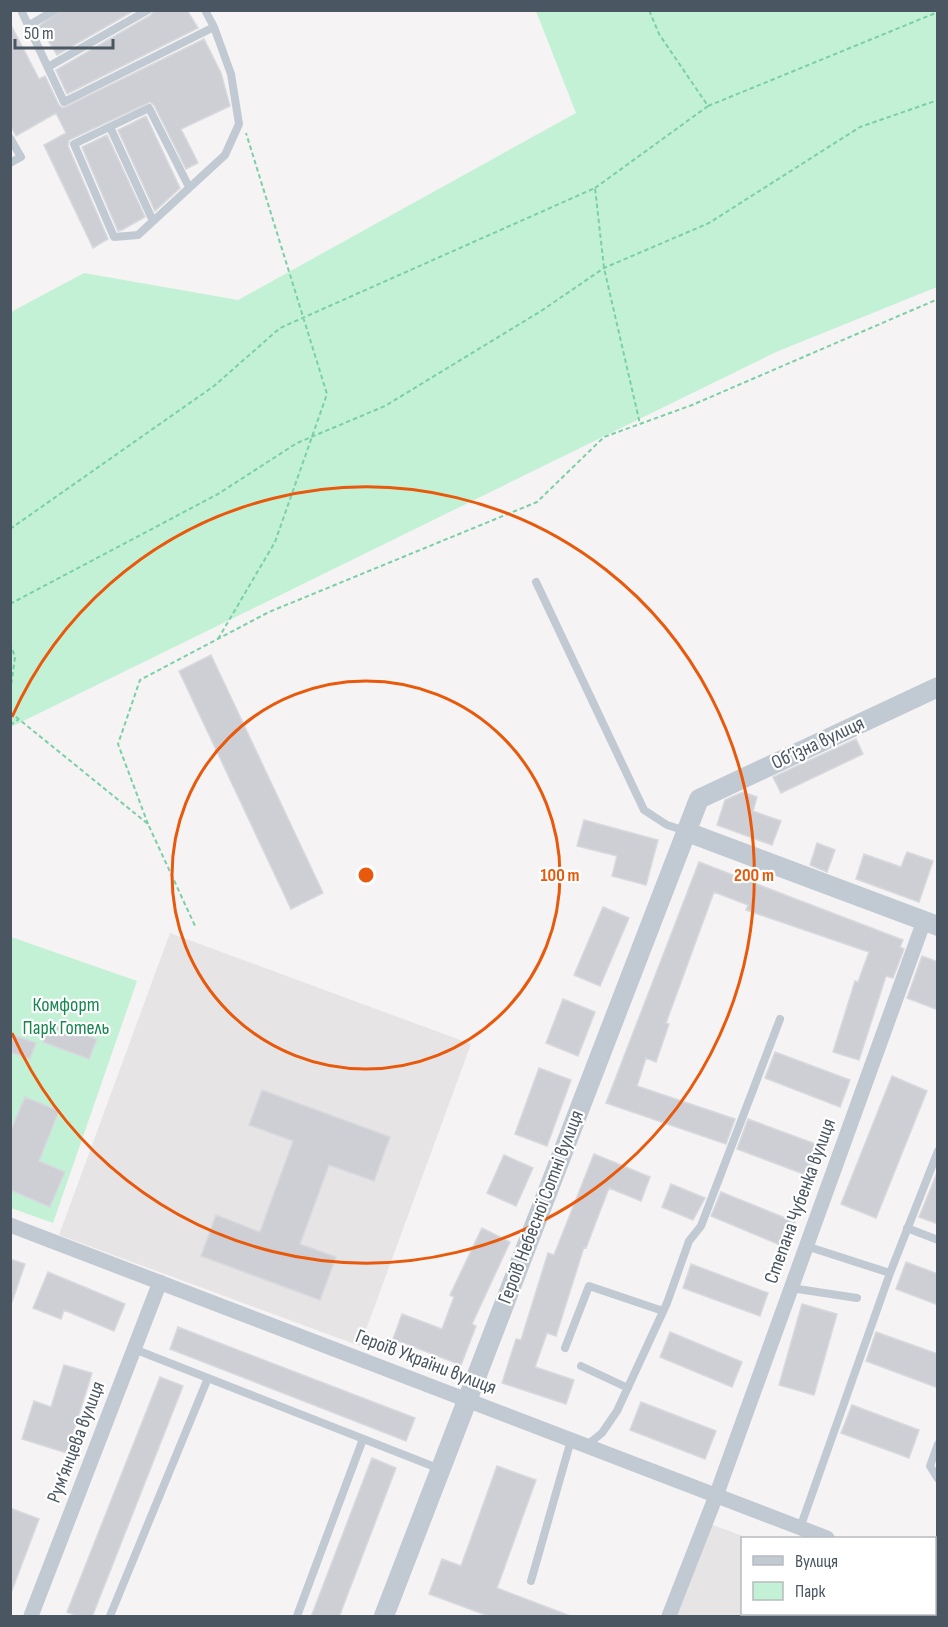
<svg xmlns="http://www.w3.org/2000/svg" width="948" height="1627" font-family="'Sofia Sans Condensed',sans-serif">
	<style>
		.education { fill: #e6e4e5 }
		.green { fill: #c3f1d5 }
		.building { fill: #cdcfd5; stroke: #d7d9de; stroke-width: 1.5 }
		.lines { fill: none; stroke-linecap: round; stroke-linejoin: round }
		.path { stroke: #7ad0a6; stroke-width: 2; stroke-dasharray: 4.5 3; stroke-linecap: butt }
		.service { stroke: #c1cad2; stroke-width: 8 }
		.minor { stroke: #c1cad2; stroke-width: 15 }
		.tertiary { stroke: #c1cad2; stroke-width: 20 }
		.ring { fill: none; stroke: #e8590c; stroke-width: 3 }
		.labels { text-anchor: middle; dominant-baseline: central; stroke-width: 4.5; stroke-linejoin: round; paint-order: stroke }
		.street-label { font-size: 20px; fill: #4a5661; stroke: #fff }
		.park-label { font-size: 20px; fill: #17864f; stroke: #fff }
		.centre { fill: #e8590c; stroke: #fff; stroke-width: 3 }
		.ring-label { font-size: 18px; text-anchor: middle; font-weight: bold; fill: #e8590c; stroke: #fff; stroke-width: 4.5; stroke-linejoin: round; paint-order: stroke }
	</style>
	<rect width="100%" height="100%" fill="#f5f3f3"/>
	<path class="education" d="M170,933L471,1044L360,1346L59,1235Z
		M710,1524L748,1538H742V1614H825L824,1616H674Z"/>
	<path class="green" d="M536,11H937V287L776,352L11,727V312L84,273L238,300L576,113Z
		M11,937L137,981L53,1223L11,1208Z"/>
	<path class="building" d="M61,10H135L57,55L39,26Z
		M154,10H187L198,28L67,94L56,70L151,15Z
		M10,23L39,79L45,76L59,105L63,108L204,39L221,73L230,106L181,129L198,163L186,169L154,105L150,102L69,140L68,146L108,239L93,248L44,145L66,133L56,113L16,136L10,124Z
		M146,116L180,188L155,211L118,130Z
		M107,135L145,217L122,230L118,231L82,147Z
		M211,655L323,893L291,909L179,671Z
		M856,739L863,754L781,793L773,777Z
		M743,792L757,797L753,811L781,821L772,845L717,825L725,800Z
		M584,820L658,840L646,885L612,876L617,856L577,846Z
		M817,843L835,850L827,872L810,865Z
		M907,852L933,861L919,902L856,879L864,854L901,867Z
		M699,862L903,940L900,947L904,949L893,978L886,976L859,1060L833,1052L855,981L858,982L869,952L746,910L748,905L714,892L666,1023L669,1024L656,1062L646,1058L637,1086L735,1119L726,1144L606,1103Z
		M603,907L629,918L600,986L574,975Z
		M922,956L938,962V1010L907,998Z
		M563,999L595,1012L578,1056L546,1043Z
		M50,1022L97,1039L89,1059L43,1042Z
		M10,1034L36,1043L30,1059L10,1052Z
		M775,1052L850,1080L840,1107L765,1078Z
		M539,1068L571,1080L547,1146L515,1134Z
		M892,1076L927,1091L876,1218L841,1204Z
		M262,1090L390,1137L374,1181L329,1165L300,1244L336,1257L320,1300L201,1256L216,1215L260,1232L293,1141L249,1125Z
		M25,1097L59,1111L39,1161L65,1172L50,1207L10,1190V1132Z
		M748,1119L821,1146L809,1176L737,1149Z
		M594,1154L650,1177L641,1201L609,1188L586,1248L584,1247L556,1336L547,1333L535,1367L574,1380L566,1404L502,1383L516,1339L521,1340L548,1253L554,1255Z
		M504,1155L533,1168L516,1206L487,1193Z
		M937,1173H938V1224L919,1217Z
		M671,1184L705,1198L693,1220L662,1207Z
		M721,1192L795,1222L785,1247L711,1216Z
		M482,1228L510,1242L472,1324L476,1326L461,1365L393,1339L402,1314L442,1329L454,1297L450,1295Z
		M10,1259L25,1264L12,1302H10Z
		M906,1262L938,1274V1305L896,1289Z
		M691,1264L768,1293L760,1316L683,1288Z
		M48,1272L125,1304L114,1331L64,1310L61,1319L33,1308Z
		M802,1304L837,1314L814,1395L779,1385Z
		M178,1327L415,1418L406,1441L170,1349Z
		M670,1332L742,1362L732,1387L660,1357Z
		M876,1332L938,1354V1388L866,1361Z
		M64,1365L92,1373L67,1453L22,1439L34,1401L51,1407Z
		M160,1377L183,1386L92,1617H79L67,1612Z
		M641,1402L716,1431L705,1459L630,1430Z
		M852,1405L919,1430L909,1458L841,1433Z
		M372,1458L396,1468L339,1617H311Z
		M497,1466L536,1480L497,1588L573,1617H491L429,1594L442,1559L461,1566Z
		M10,1508L39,1519L11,1593H10Z"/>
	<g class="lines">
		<path class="path" d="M708,106L938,12
			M595,188L708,106L659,34L649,10
			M10,529L214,386L280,328L595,188L604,268L640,424
			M10,604L218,494L297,443L385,406L541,311L604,268L709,223L860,127L938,100
			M218,639L275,542L327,394L246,133
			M10,643L15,657L10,693
			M10,712L148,824L196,928
			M10,725L19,719
			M148,824L118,744L140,680L269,612L537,502L604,437L692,405L938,299"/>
		<path class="service" d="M21,10L64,102L214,27L205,10
			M28,26L55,10
			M48,67L148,10
			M110,127L153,221
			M10,138L21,157L10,163
			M189,187L149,108L74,144L114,237L138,235L225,155L239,124L231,74L214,27
			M536,582L644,810L667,825L686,831
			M907,1228L938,1240
			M806,1246L890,1273L938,1151
			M791,1288L857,1298
			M565,1348L589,1286L663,1311
			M134,1349L440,1469
			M581,1366L628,1388
			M938,1444L930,1466L938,1479
			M587,1445L602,1433L617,1411L667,1303L689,1241L701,1226L780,1019
			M800,1528L890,1273
			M934,1563L938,1554
			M531,1581L571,1440
			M862,1614L870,1616
			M110,1616L208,1378
			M297,1616L363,1439"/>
		<path class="minor" d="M10,1225L827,1538
			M934,1580L938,1581
			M31,1616L160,1282
			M669,1616L716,1496L924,921"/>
		<path class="tertiary" d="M687,832L938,926
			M384,1616L699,799L938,687"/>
	</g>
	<g class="ring">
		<circle cx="366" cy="875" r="194"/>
		<path d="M12 717A388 388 0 1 1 12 1033"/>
	</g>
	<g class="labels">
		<g class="street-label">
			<text transform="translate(818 743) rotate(-25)">Об’їзна вулиця</text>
			<text transform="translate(800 1201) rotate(-70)">Степана Чубенка вулиця</text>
			<text transform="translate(541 1207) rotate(-69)">Героїв Небесної Сотні вулиця</text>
			<text transform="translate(426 1362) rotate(21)">Героїв України вулиця</text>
			<text transform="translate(76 1442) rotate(-69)">Рум’янцева вулиця</text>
		</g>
		<g class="park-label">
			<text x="66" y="1005">Комфорт<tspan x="66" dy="23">Парк Готель</tspan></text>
		</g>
	</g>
	<circle cx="366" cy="875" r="9" class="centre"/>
	<g class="ring-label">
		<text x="560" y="881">100 m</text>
		<text x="754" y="881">200 m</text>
	</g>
	<rect width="948" height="1627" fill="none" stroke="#4a5661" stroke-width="24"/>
	<rect x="741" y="1537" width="195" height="78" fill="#ffffff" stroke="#b7bbc0" stroke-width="1.5"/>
	<rect x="753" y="1556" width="30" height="9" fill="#c1cad2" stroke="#b7bbc0" stroke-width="1.5"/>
	<text x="795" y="1567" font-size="18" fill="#4a5661">Вулиця</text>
	<rect x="753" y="1582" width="30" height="18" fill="#c3f1d5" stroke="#b7bbc0" stroke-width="1.5"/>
	<text x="795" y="1597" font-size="18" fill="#4a5661">Парк</text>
	<path d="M15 39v9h98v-9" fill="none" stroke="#4a5661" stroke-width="3"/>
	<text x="24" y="39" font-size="18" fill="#4a5661" stroke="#ffffff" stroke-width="4.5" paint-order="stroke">50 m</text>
</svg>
